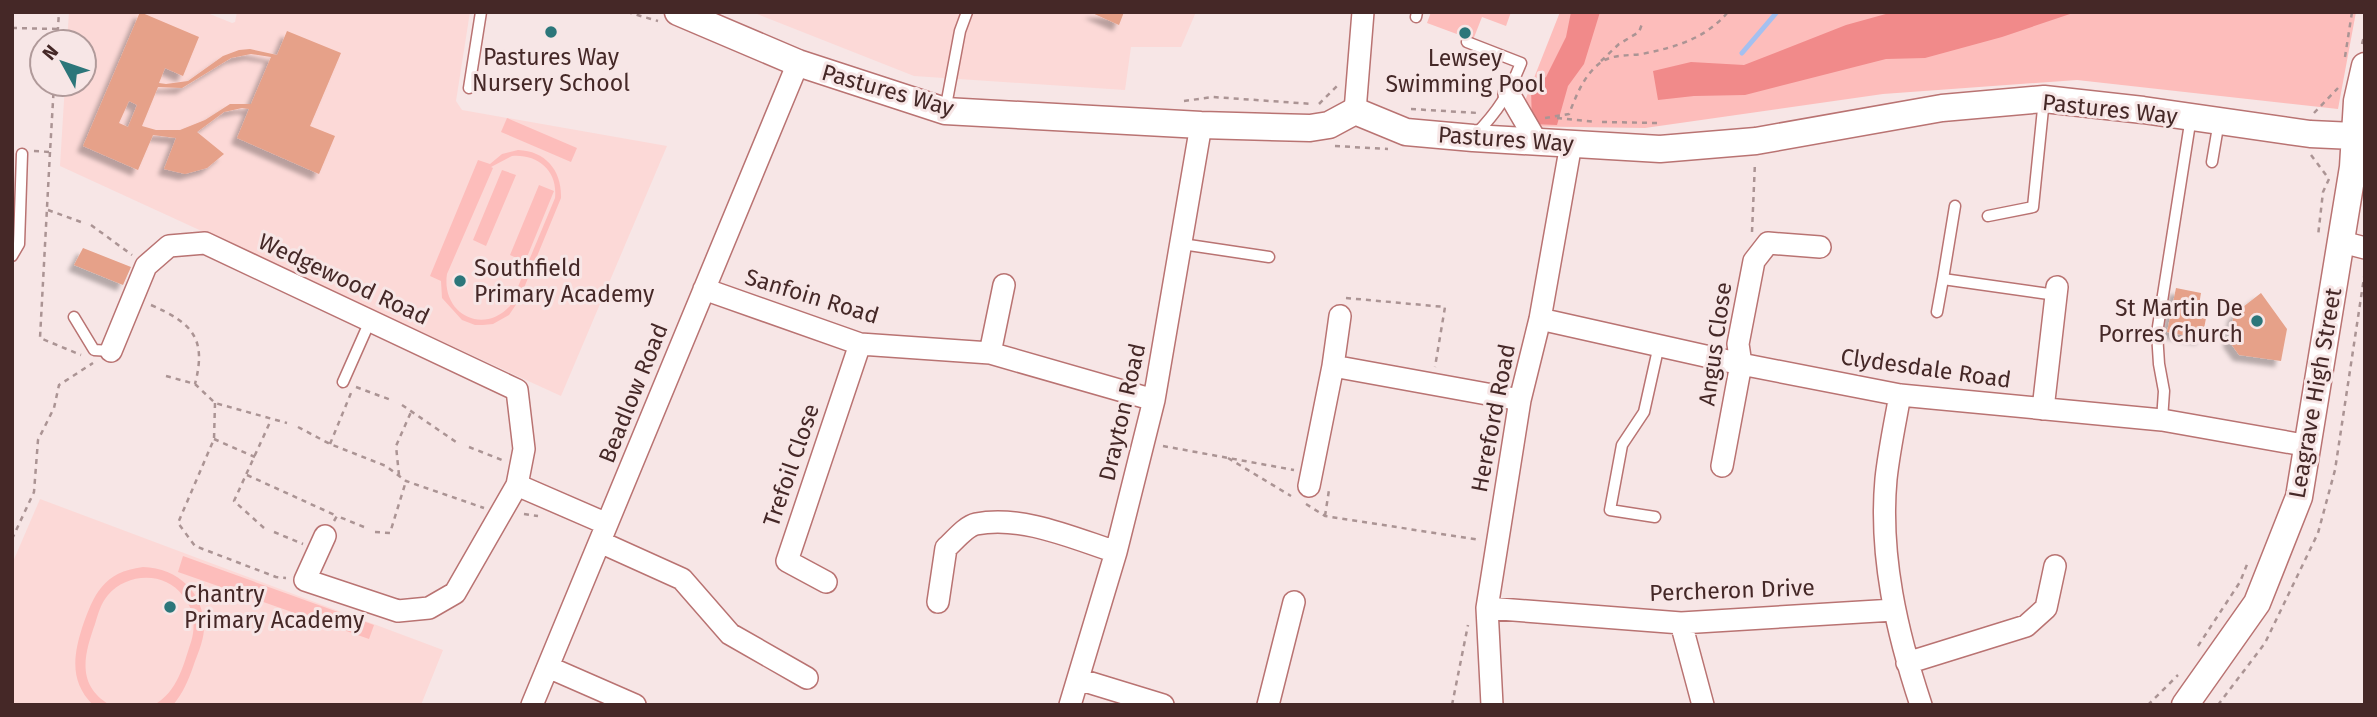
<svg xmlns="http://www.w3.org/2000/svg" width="2377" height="717" font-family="'Fira Sans',sans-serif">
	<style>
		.built { fill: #fcd9d7 }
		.green { fill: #fdbdbb; fill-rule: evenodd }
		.forest { fill: #f18a8a }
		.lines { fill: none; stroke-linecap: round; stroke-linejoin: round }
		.stream { stroke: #a4c0f0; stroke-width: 5 }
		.building { fill: #e6a189; fill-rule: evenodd; filter: url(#shadow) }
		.service-casing { stroke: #b97372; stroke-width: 13 }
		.minor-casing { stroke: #b97372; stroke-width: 24 }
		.tertiary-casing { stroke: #b97372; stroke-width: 29 }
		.path { stroke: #ab9494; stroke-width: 2.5; stroke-dasharray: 5 5; stroke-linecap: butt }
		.service { stroke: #fff; stroke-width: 10 }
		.minor { stroke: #fff; stroke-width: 21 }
		.tertiary { stroke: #fff; stroke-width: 26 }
		.poi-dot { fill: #2c767a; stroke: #f7e6e6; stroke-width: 2.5 }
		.labels { text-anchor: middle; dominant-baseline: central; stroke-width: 6; stroke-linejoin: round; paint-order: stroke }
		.poi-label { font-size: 23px; fill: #452827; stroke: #f7e6e6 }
		.street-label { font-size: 23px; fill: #452827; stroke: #f7e6e6 }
	</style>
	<defs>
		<filter id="shadow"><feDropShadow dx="-6" dy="6" stdDeviation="2" flood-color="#0004"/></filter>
	</defs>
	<rect width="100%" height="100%" fill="#f7e6e6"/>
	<path class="built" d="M69,12H205L232,23L235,22L237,12H470L456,101L462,110L667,146L561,396L60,166L65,84H84V42H67Z
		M752,12H1196L1181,47H1131L1125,90L914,76Z
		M40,499L443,650L421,705H12V564Z"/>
	<path class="green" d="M1431,12H1511L1506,26L1482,17L1473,40L1427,23Z
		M1560,12H2356L2338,109L2077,80L1883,94L1645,128L1515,126Z
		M507,118L577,148L571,162L501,132Z
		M518,150C546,151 562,171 561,198L519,300L509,315L493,324L483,325H475L462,320L442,298L441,281L430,276L478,160L490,164L502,154ZM512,156C538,154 558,171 555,198L510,306C482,336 441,313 447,274L493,168L491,167Z
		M502,170L516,175L486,246L473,240Z
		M539,185L554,191L525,262L510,255Z
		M183,556L374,625L369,639L178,572Z
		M143,567C179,568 205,594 204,630C203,643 197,655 193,667C188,681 183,693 173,705H154C178,691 183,666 191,642C196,626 194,609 183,596C165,571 127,573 108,595C101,603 98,614 95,624C84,655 76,685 110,705H93C70,682 73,657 82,628C94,594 103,572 143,567Z"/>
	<path class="forest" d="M1571,12H1600L1584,64L1568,86L1557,125L1532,124L1531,89L1546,77L1566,37Z
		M1893,12H2076L2002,37L1925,58L1886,59L1745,95L1694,96L1658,100L1653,71L1691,62L1744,65L1846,25Z"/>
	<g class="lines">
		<path class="stream" d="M1742,53L1777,12"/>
	</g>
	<path class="building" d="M140,12L199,37L183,76L165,68L159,83L166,84L188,81L223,56L239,50L250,49L277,55L287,31L341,53L310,126L335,136L319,174L237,138L249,109L242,108L224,112L197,132L224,154L207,168L185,174L164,169L176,138L153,135L138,170L83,146ZM251,54L271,57L251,104H230L205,120L180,130H156L142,126L158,87L182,88L231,58ZM129,101L137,105L128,127L119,123Z
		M1090,12H1124L1119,25Z
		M83,248L131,267L123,285L74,265Z
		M2176,288L2201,293L2198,311L2207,313L2202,339L2167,332Z
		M2261,293L2287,329L2281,361L2239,355L2229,341L2234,314Z"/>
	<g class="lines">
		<g class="service-casing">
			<path id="service" d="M1416,17L1417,12
				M1467,42L1521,63C1508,95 1499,110 1475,135
				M469,88L481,12
				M945,111L960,31L967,12
				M2212,162L2219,121
				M1955,206L1943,279L2056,295
				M1988,216L2033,207L2044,99
				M1182,244L1269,257
				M12,256L19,244L22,154
				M1937,312L1943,279
				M74,317L94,350L111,351
				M343,382L370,321
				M2162,420L2164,391L2159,364L2157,333L2191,117
				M1655,517L1610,510L1622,445L1644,412L1659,345"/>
		</g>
		<g class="minor-casing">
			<path id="minor" d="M1509,94L1537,142
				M1355,111L1363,12
				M2342,242L2365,248
				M704,289L860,344L990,353L1154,400
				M1340,316L1333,366L1520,400
				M1540,319L1741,364L1900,395L2162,420L2309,446
				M111,351L146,266L169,246L205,243L517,390L524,449L517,485L607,524
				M990,353L1004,285
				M1900,395C1895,423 1889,451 1886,479C1879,556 1897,633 1921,705
				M2043,409L2057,287
				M1722,466L1741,364L1738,344L1754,261L1768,243L1820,247
				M1309,486L1333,366
				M325,536L305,580L398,611L429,608L455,593L517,485
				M600,542L682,579L730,634L807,678
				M826,582L787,561L860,344
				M938,602L946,548C954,541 966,526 976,524C1022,515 1073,538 1116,552
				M1487,608L1681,623L1894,610
				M1681,623L1703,705
				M1907,663L2026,626L2046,608L2055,566
				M548,667L635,705
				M1078,679L1163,705
				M532,705L798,63
				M1070,705L1116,552L1154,400L1201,125
				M1268,705L1294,602
				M1492,705L1487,608L1520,400L1540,319L1571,144"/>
		</g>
		<g class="tertiary-casing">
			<path id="tertiary" d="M678,12L798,63L945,111L1201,125L1310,128L1329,125L1355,111L1406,132L1473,138L1660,149L1756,141L1942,108L2044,99L2143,110L2310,134L2354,136
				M2185,705L2257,603L2299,497L2353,167L2357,101L2365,66"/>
		</g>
		<path class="path" d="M627,12L658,21
			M12,28L58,29
			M57,42L59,12
			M2362,44L2365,33
			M2345,57L2352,12
			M1601,61L1619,44L1639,32L1642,24
			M1184,101L1213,97L1313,104
			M1319,104L1337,86
			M1411,109L1478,113
			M2314,113L2338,88
			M1545,118L1569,114C1576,96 1584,75 1600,63C1612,54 1627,56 1642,54C1676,47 1705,39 1728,12
			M1557,118L1596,122
			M1602,122L1658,123
			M1335,146L1388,149
			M34,151L50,152L54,84
			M50,152L40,338L81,355
			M2311,155L2329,179L2323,192L2318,236
			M48,210L81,222
			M91,225L132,255
			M1752,232L1755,162
			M1346,298L1445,307L1435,367
			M151,305C192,323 207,338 195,384
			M166,376L195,384L215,403L287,423
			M356,387L391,400
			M215,403L214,439L178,523L195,546L276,577L286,578
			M402,405L459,444
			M298,427L330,444L386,466L406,481L484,508
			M214,439L255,457
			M330,444L351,393
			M1163,446L1294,470
			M469,447L502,460
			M1228,458L1291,496
			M247,475L337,516
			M399,475L396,446L411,412
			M1306,504L1325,516L1480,540
			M524,514L538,516
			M1325,516L1329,490H1327
			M334,521L337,516L364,527
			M264,528L234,501L271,420
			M274,532L303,544
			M375,532L390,533L406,481
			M12,539L34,492L38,440L54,408L59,385L93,363
			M2198,646L2240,582L2248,562
			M1452,705L1468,625
			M2148,705L2178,675
			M2218,705L2265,643L2318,533L2335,470L2365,271"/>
		<use href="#service" class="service"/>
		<use href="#minor" class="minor"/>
		<use href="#tertiary" class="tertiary"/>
	</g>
	<g class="poi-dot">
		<circle cx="551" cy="32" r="7"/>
		<circle cx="1465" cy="33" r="7"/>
		<circle cx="460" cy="281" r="7"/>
		<circle cx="2257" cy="321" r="7"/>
		<circle cx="170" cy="607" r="7"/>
	</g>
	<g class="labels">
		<g class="poi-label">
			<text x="551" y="57">Pastures Way<tspan x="551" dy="26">Nursery School</tspan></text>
			<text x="1465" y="58">Lewsey<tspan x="1465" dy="26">Swimming Pool</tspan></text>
			<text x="474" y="268" text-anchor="start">Southfield<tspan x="474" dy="26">Primary Academy</tspan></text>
			<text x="2243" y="308" text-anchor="end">St Martin De<tspan x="2243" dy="26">Porres Church</tspan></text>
			<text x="184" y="594" text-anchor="start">Chantry<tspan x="184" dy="26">Primary Academy</tspan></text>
		</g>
		<g class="street-label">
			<text transform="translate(888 90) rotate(16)">Pastures Way</text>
			<text transform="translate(2110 109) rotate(6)">Pastures Way</text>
			<text transform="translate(1506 139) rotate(4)">Pastures Way</text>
			<text transform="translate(344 279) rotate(25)">Wedgewood Road</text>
			<text transform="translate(812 296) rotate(17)">Sanfoin Road</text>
			<text transform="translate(1715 344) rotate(-82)">Angus Close</text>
			<text transform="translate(1926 368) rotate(8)">Clydesdale Road</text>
			<text transform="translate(633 393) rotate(-68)">Beadlow Road</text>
			<text transform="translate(2315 393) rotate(-80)">Leagrave High Street</text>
			<text transform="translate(1122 412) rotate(-77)">Drayton Road</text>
			<text transform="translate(1493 418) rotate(-79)">Hereford Road</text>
			<text transform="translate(791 465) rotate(-71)">Trefoil Close</text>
			<text transform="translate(1732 590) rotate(-2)">Percheron Drive</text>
		</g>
	</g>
	<rect width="2377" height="717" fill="none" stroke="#452827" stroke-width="28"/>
	<g transform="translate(63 63) rotate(310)"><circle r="33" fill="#f7e6e6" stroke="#b09a9a" stroke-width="2"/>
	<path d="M0-5L12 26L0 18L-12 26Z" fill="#2c767a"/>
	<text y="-10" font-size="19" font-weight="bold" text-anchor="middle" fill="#452827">N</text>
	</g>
</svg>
